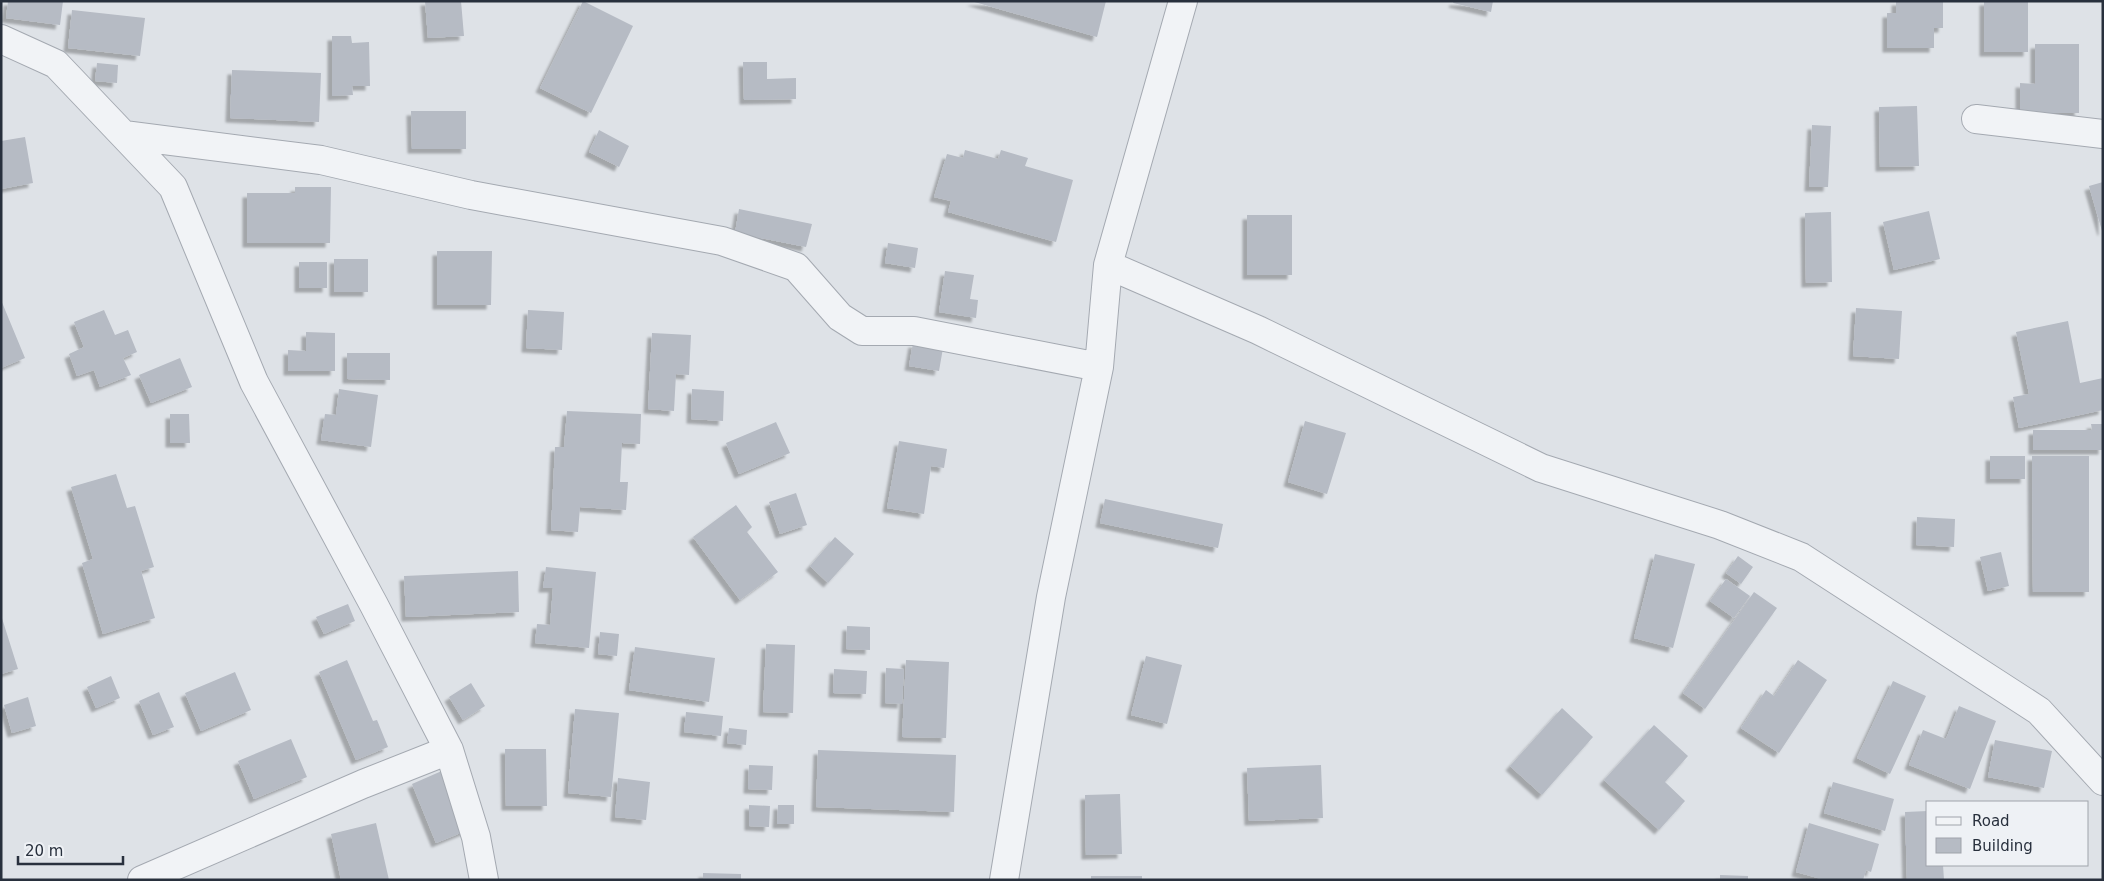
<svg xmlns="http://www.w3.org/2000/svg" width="2104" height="881" font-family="'DejaVu Sans',sans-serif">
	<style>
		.building { fill: #b6bbc4; filter: url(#shadow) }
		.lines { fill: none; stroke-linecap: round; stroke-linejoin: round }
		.street-casing { stroke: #a4a9b1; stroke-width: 30 }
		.street { stroke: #f1f3f6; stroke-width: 28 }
	</style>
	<defs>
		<filter id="shadow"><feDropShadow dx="-4.5" dy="4.5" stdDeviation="1" flood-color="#0004"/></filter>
	</defs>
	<rect width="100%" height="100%" fill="#dee2e7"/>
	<path class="building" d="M8,1H63L60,25L6,18Z
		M425,1H461L464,36L428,38Z
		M583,1L633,26L591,113L540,88Z
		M971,1H1106L1097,37Z
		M1454,1H1493L1491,12L1453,3Z
		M1896,1H1943V28H1934V48H1887V13H1896Z
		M1984,1H2028V52H1984Z
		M72,10L145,18L140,56L68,48Z
		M332,36H351L352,43L369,42L370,86H352L353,95L332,96Z
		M2035,44H2079V113H2020V83L2035,84Z
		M743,62H767V79L796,78V99L744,100Z
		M97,63L118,65L117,83L95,81Z
		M232,70L321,73L319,122L230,118Z
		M1917,106L1919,166L1880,167L1879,107Z
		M411,111H466V149H412Z
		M1812,125L1831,126L1828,187H1809Z
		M599,130L629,146L619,167L589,152Z
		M25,137L33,183L1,189V141Z
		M965,150L998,159L1001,150L1028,158L1025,166L1073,180L1056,242L948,212L951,201L934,197L947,154L963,158Z
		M2103,182V231H2102L2089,186Z
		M295,187H331L330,243H247V193H295Z
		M739,209L812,224L806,247L735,233Z
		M1929,211L1940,259L1894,270L1883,222Z
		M1831,212L1832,282L1806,283L1805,213Z
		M1247,215H1292V275H1247Z
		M888,243L918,248L915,268L885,263Z
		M437,251H492L491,305H437Z
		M334,259H368V292H334Z
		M299,262H327V288H299Z
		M945,271L974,275L970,299L978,300L976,318L939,312Z
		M1,300L25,358L1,368Z
		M1856,308L1902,311L1899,359L1853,356Z
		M104,310L115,335L128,330L137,352L123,358L131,375L100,387L94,370L77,376L69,354L84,347L74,322Z
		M528,310L564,312L562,350L526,348Z
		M2068,321L2080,383L2103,378V410L2019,428L2013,397L2029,394L2016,332Z
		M306,332L335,333V371H288V350L306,351Z
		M652,333L691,335L689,375L676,374L674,411L648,409Z
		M913,343L943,348L939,371L909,366Z
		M347,353H390V380L347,379Z
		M180,358L192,387L151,403L139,375Z
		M339,389L378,395L371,447L321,440L325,414L336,415Z
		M692,389L724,391L723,421L691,419Z
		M567,411L641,414L640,444L622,443L620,482H628L626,510L580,507L578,532L551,530L555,447H564Z
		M170,414H189L190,443H170Z
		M1305,421L1346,433L1327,494L1288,482Z
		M776,422L790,453L739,474L726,443Z
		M2091,424H2103V450H2033V430H2092Z
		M899,441L947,449L944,468L931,466L924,514L887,508Z
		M1990,456H2025V479H1990Z
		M2032,456H2089V592H2033Z
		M116,474L127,508L135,506L154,567L141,571L155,618L103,634L82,563L93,559L71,487Z
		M796,493L807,525L780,534L769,502Z
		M1105,499L1223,524L1218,548L1100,523Z
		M736,505L752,527L747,532L778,572L740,600L693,537Z
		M1917,517L1955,519L1954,547L1916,545Z
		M835,537L854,554L828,583L810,566Z
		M2001,552L2009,586L1988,591L1980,557Z
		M1655,554L1695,564L1673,648L1634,638Z
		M1738,556L1753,567L1741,584L1726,573Z
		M546,567L596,572L589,648L535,643L537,624L550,625L553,588H543Z
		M518,571L519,612L406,617L404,576Z
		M1726,579L1750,596L1734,618L1710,601Z
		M1754,592L1777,608L1705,709L1683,693Z
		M348,604L355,621L324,634L316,617Z
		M1,615L18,669L1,674Z
		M847,626L870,627V650L846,649Z
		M600,632L619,634L617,656L598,654Z
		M766,644L795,645L793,713L763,712Z
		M635,647L715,658L709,702L629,690Z
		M1146,656L1182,665L1167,724L1131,715Z
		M347,660L373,721L377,720L388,747L356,760L319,672Z
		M906,660L949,662L946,738L902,737Z
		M1798,660L1827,680L1779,753L1741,728L1766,690L1774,696Z
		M886,668L904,669L902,704L885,703Z
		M834,669L867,671L866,694L833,693Z
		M235,672L251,710L201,731L185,693Z
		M111,676L120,698L96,708L87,687Z
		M1893,681L1926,696L1890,774L1857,758Z
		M471,683L485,706L463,720L449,697Z
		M159,692L174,727L153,735L139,701Z
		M28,697L36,726L12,733L4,705Z
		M1959,706L1996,721L1970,789L1909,765L1923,730L1946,739Z
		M1562,708L1593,737L1542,795L1510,766Z
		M575,709L619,713L611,797L568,793Z
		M686,712L723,716L721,736L684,732Z
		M1654,725L1688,756L1665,782L1685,801L1659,830L1604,780Z
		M729,728L747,730L746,745L727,743Z
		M291,739L307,777L254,799L238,761Z
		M1995,740L2052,751L2044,788L1988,777Z
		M505,749H546L547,806H506Z
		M818,750L956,755L954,812L816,807Z
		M749,765L773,766L772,790L748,789Z
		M1321,765L1323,818L1249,821L1247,768Z
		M444,770L468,830L436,843L412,784Z
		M618,778L650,782L646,820L615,817Z
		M1833,782L1894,799L1885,831L1824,813Z
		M1120,794L1122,854L1086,855L1085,795Z
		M749,805L770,806L769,827L749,826Z
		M778,805H794V824H777Z
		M1928,811V865H1943L1944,880H1907L1905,812Z
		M376,823L389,880H341L331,834Z
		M1809,823L1879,844L1871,872L1866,870L1863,880H1825L1796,872Z
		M703,873L741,874V880H703Z
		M1720,875L1748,876V880H1720Z
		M1091,876H1142V880H1091Z"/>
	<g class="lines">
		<g class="street-casing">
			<path id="street" d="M1,39L56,64L173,187L254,382L374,605L449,750L476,837L484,880
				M1976,119L2103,134
				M124,135L321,160L471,195L722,241L796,267L840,317L862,331H914L1099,367
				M1108,265L1258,330L1541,468L1720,525L1801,557L2039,711L2103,781
				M142,880L363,784L449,750
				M1004,880L1051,597L1099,367L1108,265L1183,1"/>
		</g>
		<use href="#street" class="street"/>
	</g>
	<rect width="2104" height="881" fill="none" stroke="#28303d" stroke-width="5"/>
	<rect x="1926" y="801" width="162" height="65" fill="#eef1f5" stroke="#9fa4ab"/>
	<rect x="1936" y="817" width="25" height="8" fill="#f1f3f6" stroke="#9fa4ab"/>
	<text x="1972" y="826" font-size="15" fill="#28303d">Road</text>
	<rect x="1936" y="838" width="25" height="15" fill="#b6bbc4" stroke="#9fa4ab"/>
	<text x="1972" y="851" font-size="15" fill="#28303d">Building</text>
	<path d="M18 856v8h105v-8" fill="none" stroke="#28303d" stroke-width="2.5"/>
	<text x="25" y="856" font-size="15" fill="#28303d" stroke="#eef1f5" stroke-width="4" paint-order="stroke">20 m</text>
</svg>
